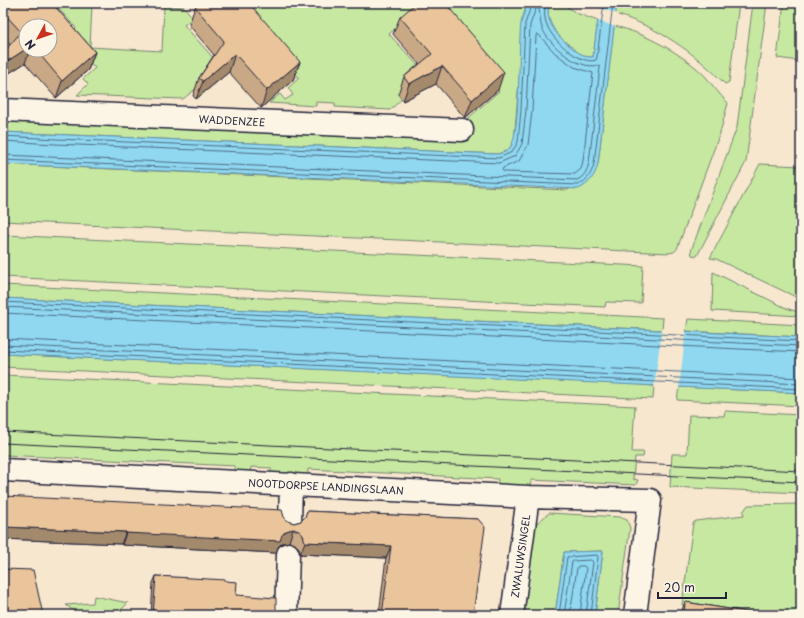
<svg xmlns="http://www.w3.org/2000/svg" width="804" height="618" font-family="'Playpen Sans',sans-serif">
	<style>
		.green { fill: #c7e8a1; stroke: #74856e }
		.water { fill: #8fd8f0; stroke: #638fa8 }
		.pier { fill: #f7e7cf }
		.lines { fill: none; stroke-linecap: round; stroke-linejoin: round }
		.shore { stroke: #4e6b83; stroke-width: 1 }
		.minor-casing { stroke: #22223b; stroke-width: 25 }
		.minor { stroke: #fcf5e5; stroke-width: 22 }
		.tram { stroke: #22223b; stroke-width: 1 }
		.wall { fill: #c9a985; stroke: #22223b; fill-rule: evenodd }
		.shaded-wall { fill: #a48a6c; stroke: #22223b }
		.building { fill: #eac59b; stroke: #22223b }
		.labels { text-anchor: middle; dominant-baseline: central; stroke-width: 4; stroke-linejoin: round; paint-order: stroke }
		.street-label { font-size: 10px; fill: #22223b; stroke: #fcf5e5 }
	</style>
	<rect width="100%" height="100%" fill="#f7e7cf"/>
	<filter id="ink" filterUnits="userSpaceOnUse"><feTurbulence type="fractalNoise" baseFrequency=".025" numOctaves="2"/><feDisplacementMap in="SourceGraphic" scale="8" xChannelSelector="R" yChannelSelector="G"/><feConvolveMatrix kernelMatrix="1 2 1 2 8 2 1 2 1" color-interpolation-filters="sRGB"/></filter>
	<g filter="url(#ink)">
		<path class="green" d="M40,3H65L92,5L90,47L162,51L164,6L184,7L193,18L184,25L215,60L203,72L204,82L183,99L77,95L88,84L83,79L95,68L68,37L76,28L59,9L50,16Z
			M233,3H424L389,34L424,72L410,91L390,110L335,107V103L316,102V106L269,103L280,94L285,100L293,95L288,88L299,78Z
			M426,3H528L525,10L514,141L509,149L498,154L3,132V119L464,141V122L499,91Z
			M550,3H562L576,13L598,21L593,57C590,57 587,57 584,56C580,54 576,51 573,48C559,38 543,22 550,3Z
			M617,3H739L729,82L725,84C694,52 658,27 615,14Z
			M753,3H767L746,162L697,256L692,255L691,251L737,127Z
			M784,3H801V48L799,61L777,58Z
			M614,26C643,32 685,55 706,77C713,86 720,95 728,103L720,133L677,249L674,252L669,253L3,221V164L568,190L598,164Z
			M801,161V298L796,297L716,259L710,258L760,164L800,166Z
			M3,235L643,266L641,303L606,302L605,307L3,277Z
			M713,272L786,308L801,313V316L712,311Z
			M3,285L663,318L662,330L3,298Z
			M688,319L801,325V337L686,331Z
			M3,354L628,384L654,386L653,399L3,367Z
			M3,375L635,406L632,452H644L643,457H635L633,479L638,480L636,485L531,480V489L497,487L498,479L308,469V478L271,476V468L251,467L250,475L235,474V466L3,455Z
			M679,387L801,393V406L677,400Z
			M725,411L801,415V493L670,487L672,454H687L689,415L724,416Z
			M801,504V615H740L682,605L693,523L696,521L744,515L743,512L748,505Z
			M549,513L620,517L627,520L630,528L618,615H595L603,551L564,552L555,615H524L536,524Z
			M94,596L128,603L116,615H79L66,605L93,603Z"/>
		<path class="water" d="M528,3H550C543,22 559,38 573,48C576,51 580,54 584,55C586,57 590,57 593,57L600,3H617L598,164C595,176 590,183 579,189L3,164V132L498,154C501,153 507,152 509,149C521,139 518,44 521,23C523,16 525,9 528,3Z
			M3,298L801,337V393L3,354Z
			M603,551L595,615H555L564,552Z"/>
		<path class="pier" d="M598,7L618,14L616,27L596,20Z
			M662,328L686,329L679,389L654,388Z"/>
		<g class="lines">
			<path class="shore" d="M546,3C544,9 544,19 547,25C551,39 581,66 596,60L597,57L604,3
				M537,34L539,35L555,53L574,67L593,73L583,161L581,169L575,174L504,172L502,170L503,168L519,161L528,145L532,111L536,36Z
				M3,136L56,139L499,158L512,152L518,142L521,110L525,24L532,3
				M3,141L55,144L499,163L515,156L522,144L526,110L530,25L536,8L539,9C540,15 540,22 542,28C549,45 579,71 598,65L600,67L589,163C587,171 584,177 577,180L3,155
				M3,160L578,185C588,180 591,174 594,164L613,3
				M3,302L801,341
				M3,307L801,346
				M3,313L801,352
				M3,339L801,378
				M3,345L801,384
				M3,350L801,389
				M559,615L567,557L597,555L598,557L591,615
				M564,615L572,562L573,561L591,560L593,562L586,615
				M570,615L577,568L578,566H584L586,568L580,615"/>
			<g class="minor-casing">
				<path id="minor" d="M3,110L462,130
					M3,470L528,497L650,500L635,615
					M290,523L291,484
					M286,615L288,554
					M512,615L528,497"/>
			</g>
			<use href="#minor" class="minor"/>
			<path class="tram" d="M3,432L801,471
				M3,443L801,482"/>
		</g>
		<path class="wall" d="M3,3H52L95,52L88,70L56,98L25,63L3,77V53L10,45L3,37ZM26,26H50V50H26Z
			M195,7L300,62L293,80L261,108L229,72L196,99L193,96L199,78L214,55L189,25Z
			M400,17L498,90L465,118L436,84L403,101L398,94L404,77L419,64L393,34Z
			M307,511L478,519L473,615H379L386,558L300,554L299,548L295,544L289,542L282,543L278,547L276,553L122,545L121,544L3,539L284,517L288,521L294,523L301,521L305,518Z
			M156,576L226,581L236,595L276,615H151L153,583Z
			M685,602L767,615H680Z"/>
		<path class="shaded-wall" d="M26,49V50H30L25,63L3,77V64Z
			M95,52L88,70L56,98L62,81Z
			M235,54L229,72L196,99L203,81Z
			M300,62L293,80L261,108L267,90Z
			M442,66L436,84L403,101L409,84Z
			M504,72L498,90L465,118L472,100Z
			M3,527L126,532L121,544L3,539Z
			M293,529L289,542L282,543L278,547L276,553L122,545L126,533L282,535L286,531Z
			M305,542L391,546L386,558L300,554Z"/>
		<path class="building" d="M3,3H52L95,52L62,81L36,50H50V26H26V49L3,64V53L21,32L3,12Z
			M200,3H249L300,62L267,90L235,54L203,81L199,78L224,41L195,7Z
			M416,3H445L504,72L472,100L442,66L409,84L404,77L432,54L400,17Z
			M3,496L282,510L284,517L288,521L294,523L301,521L305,517L307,511L478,519L485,527L473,615H382L391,546L305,542L303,535L299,531L293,529L286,531L282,535L280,541L126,533V532L3,527Z
			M3,569L33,570L43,615H3Z
			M156,576L226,580V581L237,582L236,595L276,598V615H153Z
			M685,602L767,615H684Z"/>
	</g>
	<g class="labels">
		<g class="street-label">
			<text transform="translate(232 120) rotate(3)">WADDENZEE</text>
			<text transform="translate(326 486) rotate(3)">NOOTDORPSE LANDINGSLAAN</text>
			<text transform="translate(520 556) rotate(-82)">ZWALUWSINGEL</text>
		</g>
	</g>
	<rect width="804" height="618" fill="none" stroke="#fcf5e5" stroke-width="16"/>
	<rect x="8" y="8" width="788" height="602" fill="none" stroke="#22223b" stroke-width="1.5" filter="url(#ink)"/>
	<g transform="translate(38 38) rotate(230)"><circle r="19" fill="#fcf5e5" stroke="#a5a1a1"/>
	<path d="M0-3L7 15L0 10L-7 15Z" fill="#c8321e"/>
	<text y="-6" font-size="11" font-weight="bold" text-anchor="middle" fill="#22223b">N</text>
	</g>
	<path d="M658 592v6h68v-6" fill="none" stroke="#22223b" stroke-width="2"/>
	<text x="664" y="592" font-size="12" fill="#22223b" stroke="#fcf5e5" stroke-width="3" paint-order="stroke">20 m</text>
</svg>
